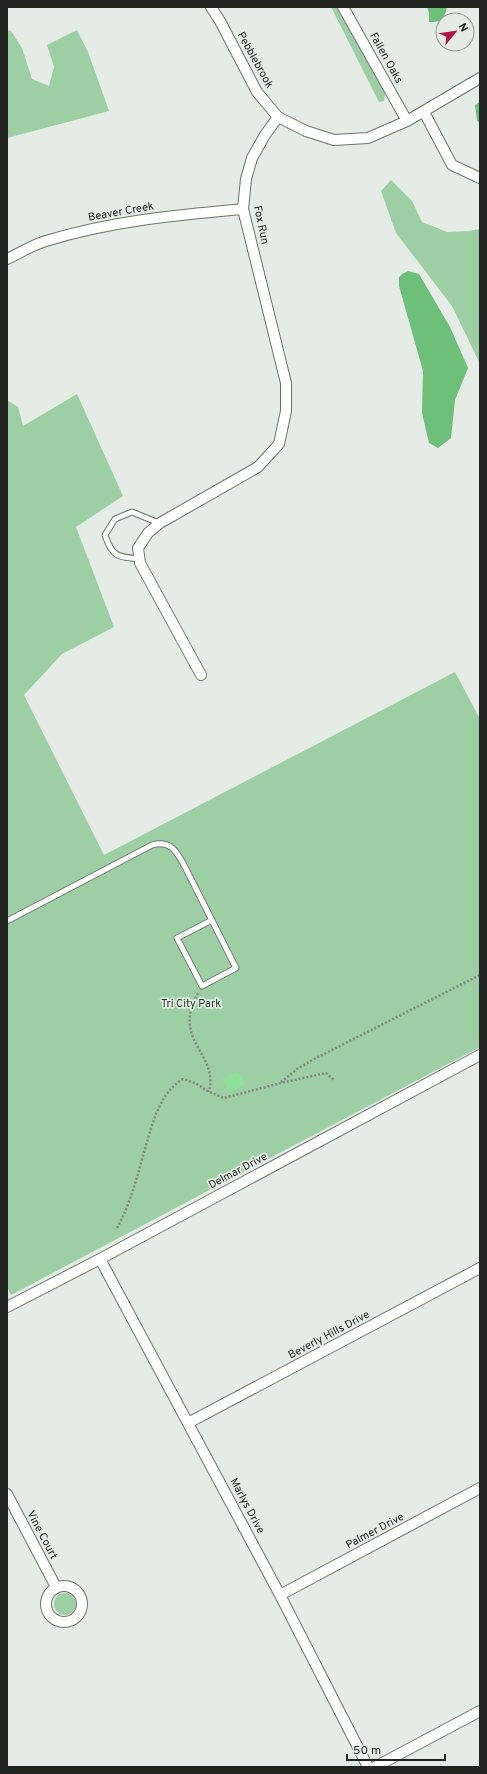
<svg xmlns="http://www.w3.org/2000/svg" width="487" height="1774" font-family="Overpass,sans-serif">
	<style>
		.green { fill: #9ecfa4 }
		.water { fill: #6ebf7a }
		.building { fill: #8ee099 }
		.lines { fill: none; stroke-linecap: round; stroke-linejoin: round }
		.service-casing { stroke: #6d746d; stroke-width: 7 }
		.minor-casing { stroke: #6d746d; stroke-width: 12 }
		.path { stroke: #828782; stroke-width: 2.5; stroke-dasharray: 2 2; stroke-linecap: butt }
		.service { stroke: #fff; stroke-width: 5 }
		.minor { stroke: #fff; stroke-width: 10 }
		.labels { text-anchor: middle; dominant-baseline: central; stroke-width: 3.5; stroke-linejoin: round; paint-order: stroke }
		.street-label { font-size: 11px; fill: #212421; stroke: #e4ece5 }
		.park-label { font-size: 11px; fill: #16381c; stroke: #e4ece5 }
	</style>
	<rect width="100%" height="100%" fill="#e4ece5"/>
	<path class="green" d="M331,7H341L385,94L384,101L379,102Z
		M7,30L11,31L22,48L32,79L49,86L54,67L47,45L77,30L88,52L109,111L7,138Z
		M391,180L412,201L422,222L447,232L469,231L480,229V364L452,306L396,233L381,191Z
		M77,394L123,496L76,527L114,627L62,654L24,695L104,855L455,672L480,719V1047L11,1295L7,1287V400L18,407L23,426Z
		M54 1604a11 11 0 1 1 22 0a11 11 0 1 1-22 0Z"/>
	<path class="water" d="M427,7H447C444,20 442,22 429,22V13Z
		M480,102V123L477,121L475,105Z
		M408,271L419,274L450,327L468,368L455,400L451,438L438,448L429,443L422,413L423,371L399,286V277L402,274Z"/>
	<path class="building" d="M238,1071L245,1084L229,1092L222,1079Z"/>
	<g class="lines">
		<g class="service-casing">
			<path id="service" d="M140,559C118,557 112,557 105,535L115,519L132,512L159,523
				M7,921L152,845C169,840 175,849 183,863L236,968L202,986L177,938L212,920"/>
		</g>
		<g class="minor-casing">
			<path id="minor" d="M211,7L220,21L257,92L278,117L306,131L334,140L368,138L407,121L480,78
				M343,7L407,121
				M424,112L452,165L480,178
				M7,259C20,253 32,245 46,241C110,221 177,215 243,209
				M201,675L140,563L138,548L148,533L160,523L258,467L279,444L286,411V383L243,209L246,179L252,158L265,135L278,117
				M100,1259L280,1595L368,1767
				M7,1307L100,1259L480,1055
				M188,1423L480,1268
				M7,1494L56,1587
				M46 1604a18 18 0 1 1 36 0a18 18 0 1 1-36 0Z
				M280,1595L480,1488
				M375,1767L480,1711"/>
		</g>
		<path class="path" d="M198,993C171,1042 219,1052 209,1092
			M281,1082L297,1069L316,1058L480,975
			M117,1228C130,1204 137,1178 144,1152C152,1126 158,1094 183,1079L195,1083L209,1092L224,1098L281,1083L326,1073L334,1080"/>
		<use href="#service" class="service"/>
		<use href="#minor" class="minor"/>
	</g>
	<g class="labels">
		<g class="street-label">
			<text transform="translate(386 58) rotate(61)">Fallen Oaks</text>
			<text transform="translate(255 60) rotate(61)">Pebblebrook</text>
			<text transform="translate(121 212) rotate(-10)">Beaver Creek</text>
			<text transform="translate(261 225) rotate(78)">Fox Run</text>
			<text transform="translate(238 1171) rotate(-28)">Delmar Drive</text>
			<text transform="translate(329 1335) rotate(-28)">Beverly Hills Drive</text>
			<text transform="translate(247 1506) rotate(62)">Marlys Drive</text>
			<text transform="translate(375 1531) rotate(-28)">Palmer Drive</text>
			<text transform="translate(42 1535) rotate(62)">Vine Court</text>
		</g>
		<g class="park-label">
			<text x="191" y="1004">Tri City Park</text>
		</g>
	</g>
	<rect width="487" height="1774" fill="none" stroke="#212421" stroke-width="16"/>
	<g transform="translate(455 32) rotate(61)"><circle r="19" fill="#e4ece5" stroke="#969c97"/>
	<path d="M0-3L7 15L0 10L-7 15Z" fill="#ad1943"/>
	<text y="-6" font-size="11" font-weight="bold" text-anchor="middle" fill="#212421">N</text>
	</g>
	<path d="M347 1754v6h98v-6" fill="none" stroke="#212421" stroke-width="2"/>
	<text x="353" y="1754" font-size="12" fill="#212421" stroke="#e4ece5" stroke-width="3" paint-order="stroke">50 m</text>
</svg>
